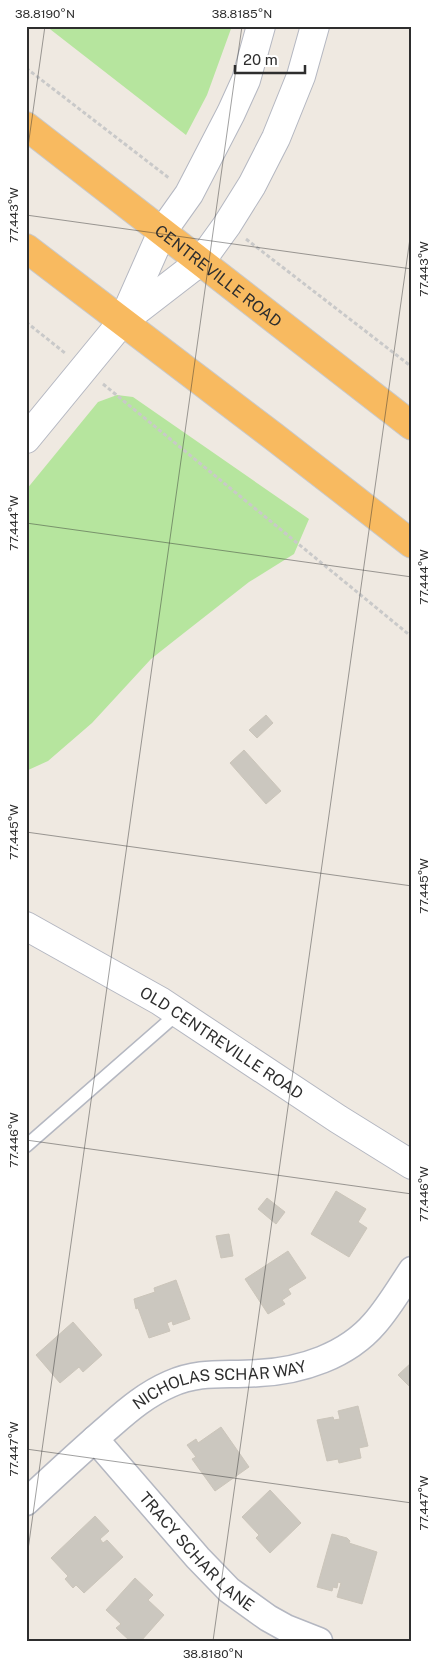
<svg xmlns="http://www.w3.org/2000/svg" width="438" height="1667" font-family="'Public Sans',sans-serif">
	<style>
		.green { fill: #b6e59e }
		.building { fill: #cbc7bf; stroke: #cbc5ba }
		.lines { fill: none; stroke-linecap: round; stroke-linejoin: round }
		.service-casing { stroke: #b4b7c1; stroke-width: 15 }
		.minor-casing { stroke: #b4b7c1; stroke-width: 29 }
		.tertiary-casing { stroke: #b4b7c1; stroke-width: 30 }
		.trunk-casing { stroke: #c9c9c9; stroke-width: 30 }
		.path { stroke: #c9c9c9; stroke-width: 3; stroke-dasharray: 4 2.5; stroke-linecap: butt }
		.service { stroke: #fff; stroke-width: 12 }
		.minor { stroke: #fff; stroke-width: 26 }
		.tertiary { stroke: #fff; stroke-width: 28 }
		.trunk { stroke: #f8ba60; stroke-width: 28 }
		.ticks { fill: none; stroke: #2e2e2e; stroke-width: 1; stroke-opacity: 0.45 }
		.labels { text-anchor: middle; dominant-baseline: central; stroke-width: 4; stroke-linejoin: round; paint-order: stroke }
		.street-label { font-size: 16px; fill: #2e2e2e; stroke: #fff }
		.neatline { fill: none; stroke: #2e2e2e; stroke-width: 2 }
		.ticks-label { font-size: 12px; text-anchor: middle; fill: #2e2e2e }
	</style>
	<rect width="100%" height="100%" fill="#efe9e1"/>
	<path class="green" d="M46,26H232L207,95L186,135Z
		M117,395L133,397L309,519L294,554L249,582L175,640L151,659L92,723L48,761L26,771V490L98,402Z"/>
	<path class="building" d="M266,715L273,723L257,738L249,730Z
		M244,750L281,791L266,804L230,763Z
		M336,1191L366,1209L358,1222L367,1228L349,1257L311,1234Z
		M267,1198L285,1212L276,1224L258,1209Z
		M229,1234L233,1256L221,1258L216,1236Z
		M288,1251L306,1278L288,1289L291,1294L282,1300L285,1304L268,1314L245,1279Z
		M176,1280L190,1319L173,1325L172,1321L167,1323L170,1331L149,1338L138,1308L136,1309L134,1299L155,1292L154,1288Z
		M73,1322L102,1355L83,1372L79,1367L60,1383L36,1355Z
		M412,1362V1389L398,1375Z
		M358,1406L368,1446L359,1448L361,1458L339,1463L338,1459L327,1461L317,1420L333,1417L334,1420L340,1419L338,1411Z
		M221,1427L249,1467L215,1491L192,1459L196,1457L187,1445L196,1439L198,1443Z
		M270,1490L301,1523L270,1553L256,1538L259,1535L242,1517Z
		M95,1516L109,1531L100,1539L103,1543L107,1540L123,1557L84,1593L76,1585L73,1588L65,1579L68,1576L51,1558Z
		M332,1534L347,1538L350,1541L349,1543L377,1552L362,1604L337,1597L341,1583L338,1582L337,1588L333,1587L332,1591L317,1587Z
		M135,1578L153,1595L148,1600L164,1615L141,1641H130L116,1628L121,1624L106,1610Z"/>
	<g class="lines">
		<g class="service-casing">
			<path id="service" d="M26,1146L178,1013"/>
		</g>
		<g class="minor-casing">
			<g id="minor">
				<path id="s1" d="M95,1439L198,1558L229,1590L268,1618L286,1628L319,1641"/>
				<path id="s2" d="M26,1502C54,1476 82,1450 111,1425C129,1409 147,1394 170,1384C202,1370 226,1376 259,1373C301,1371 347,1356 375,1323C389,1307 400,1288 412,1270"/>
			</g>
		</g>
		<g class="tertiary-casing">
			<g id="tertiary">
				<path d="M124,318L162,232L189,194L231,113L246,80L261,26"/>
				<path d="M26,439L122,322L201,261L227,225L252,185L276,138L301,76L315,26"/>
				<path id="s3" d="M26,926L160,1001L338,1119L412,1165"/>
			</g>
		</g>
		<g class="trunk-casing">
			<g id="trunk">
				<path id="s4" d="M26,126L412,426"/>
				<path d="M26,248L273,436L412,544"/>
			</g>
		</g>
		<path class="path" d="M26,68L169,178
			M246,239L412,367
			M26,322L65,353
			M103,384L412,637"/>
		<use href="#service" class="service"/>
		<use href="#minor" class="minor"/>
		<use href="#tertiary" class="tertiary"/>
		<use href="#trunk" class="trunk"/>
	</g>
	<path class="ticks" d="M26,161L45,26M26,215L412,269M26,523L412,577M26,832L412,886M26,1140L412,1194M26,1449L412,1503M26,1564L242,26M213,1641L412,224M410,1641L412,1627"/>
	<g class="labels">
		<g class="street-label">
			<text stroke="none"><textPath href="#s4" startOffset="244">CENTREVILLE ROAD</textPath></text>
			<text stroke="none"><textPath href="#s3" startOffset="228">OLD CENTREVILLE ROAD</textPath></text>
			<text stroke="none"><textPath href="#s2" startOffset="235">NICHOLAS SCHAR WAY</textPath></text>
			<text stroke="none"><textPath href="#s1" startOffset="152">TRACY SCHAR LANE</textPath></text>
		</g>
	</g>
	<rect width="438" height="1667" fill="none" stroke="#ffffff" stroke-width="55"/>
	<path d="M235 65v8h70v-8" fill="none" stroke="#2e2e2e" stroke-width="2.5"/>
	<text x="243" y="65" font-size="15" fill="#2e2e2e" stroke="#ffffff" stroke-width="4" paint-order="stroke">20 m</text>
	<rect x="28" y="28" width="382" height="1612" class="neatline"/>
	<g class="ticks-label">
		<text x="45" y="18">38.8190°N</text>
		<text x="242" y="18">38.8185°N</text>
		<text transform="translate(14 215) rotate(-90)" y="4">77.443°W</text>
		<text transform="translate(424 269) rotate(-90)" y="4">77.443°W</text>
		<text transform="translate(14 523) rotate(-90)" y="4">77.444°W</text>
		<text transform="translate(424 577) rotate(-90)" y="4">77.444°W</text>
		<text transform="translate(14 832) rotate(-90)" y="4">77.445°W</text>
		<text transform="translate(424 886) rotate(-90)" y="4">77.445°W</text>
		<text transform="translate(14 1140) rotate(-90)" y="4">77.446°W</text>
		<text transform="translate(424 1194) rotate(-90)" y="4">77.446°W</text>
		<text transform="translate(14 1449) rotate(-90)" y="4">77.447°W</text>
		<text transform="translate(424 1503) rotate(-90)" y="4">77.447°W</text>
		<text x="213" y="1658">38.8180°N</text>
	</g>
</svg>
